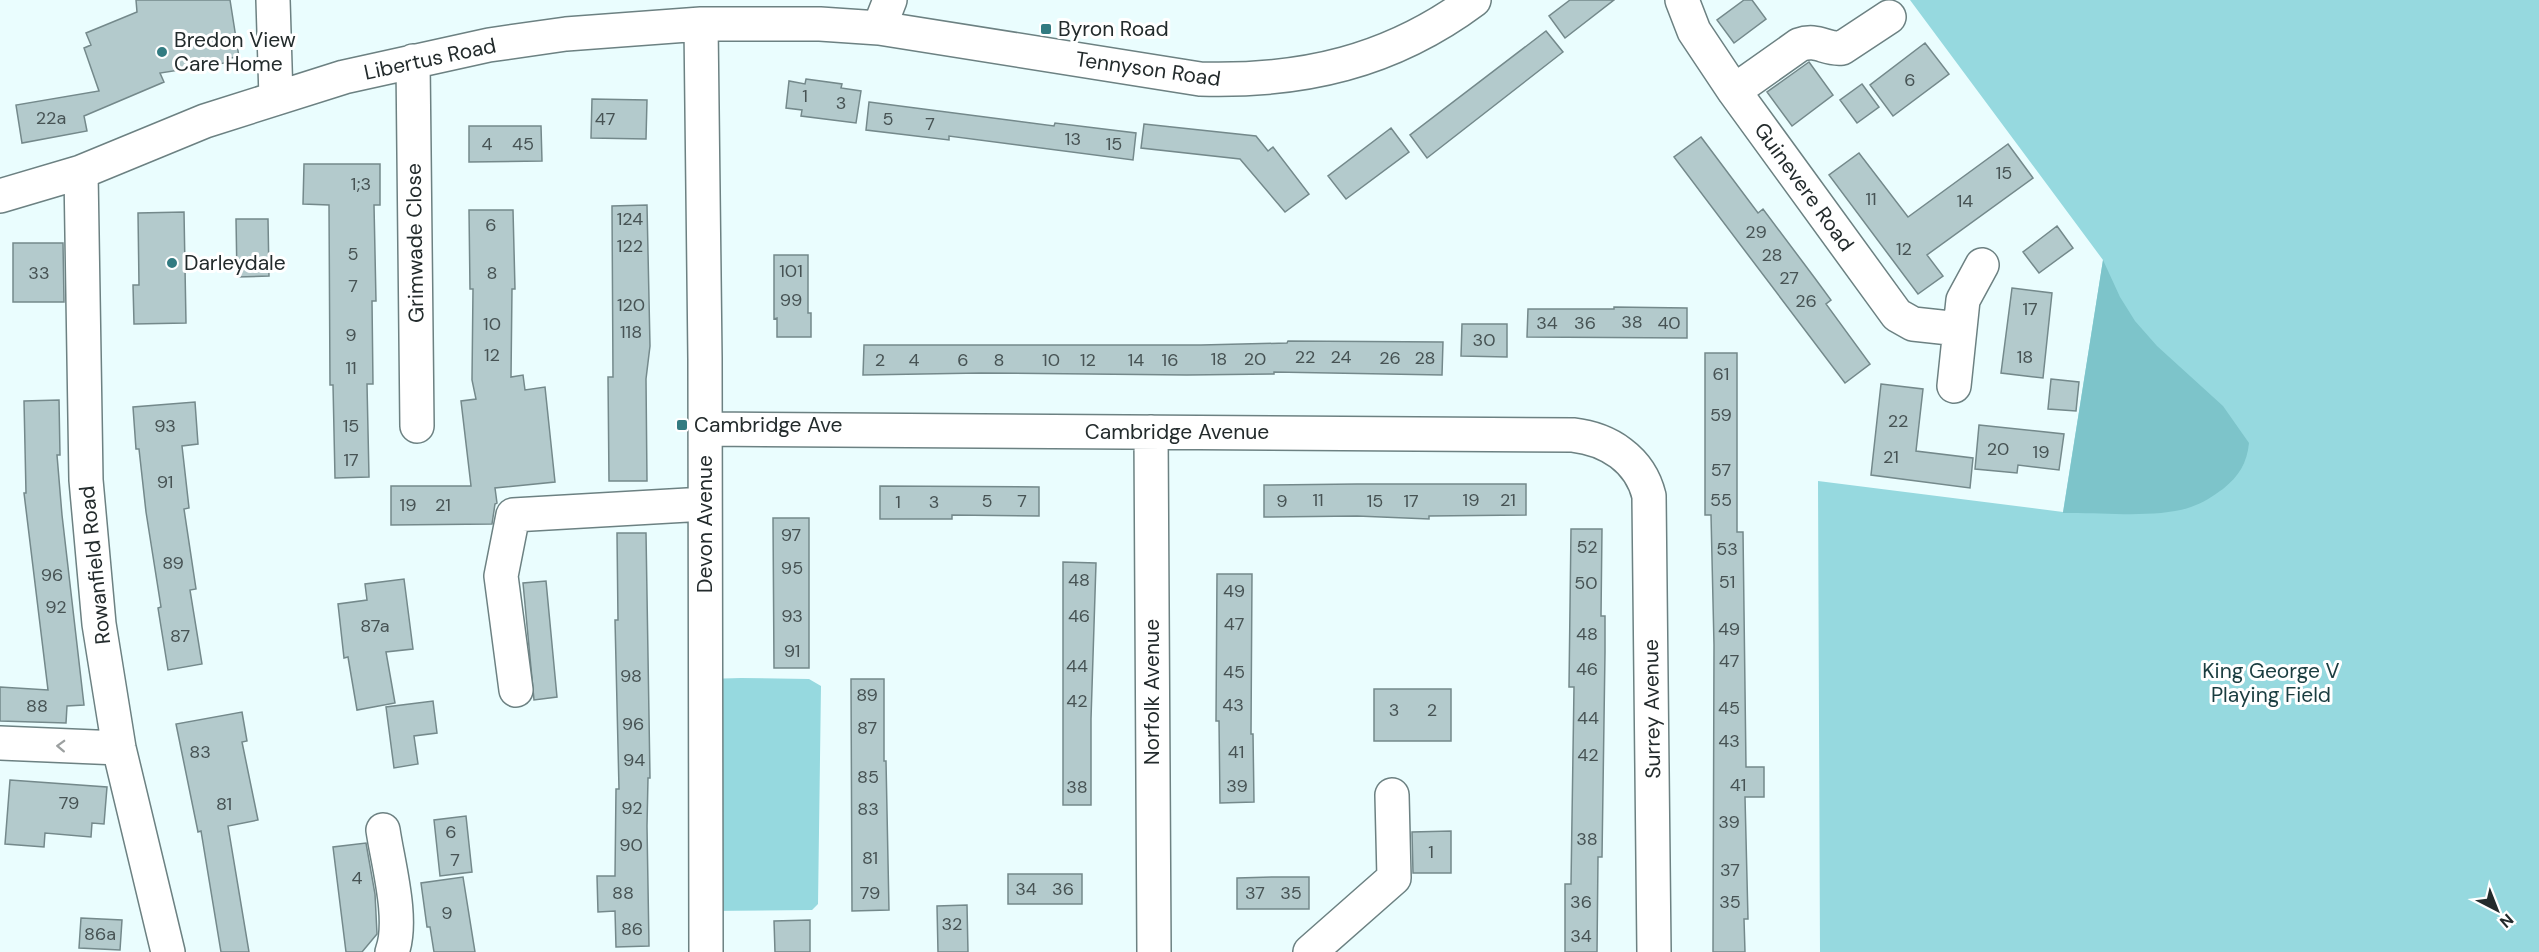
<svg xmlns="http://www.w3.org/2000/svg" width="2539" height="952" font-family="'DM Sans',sans-serif">
	<style>
		.green { fill: #96d9df }
		.forest { fill: #7dc4ca }
		.building { fill: #b3cacc; stroke: #74898b; stroke-width: 1.5 }
		.lines { fill: none; stroke-linecap: round; stroke-linejoin: round }
		.minor-casing { stroke: #6c8182; stroke-width: 36 }
		.minor { stroke: #fff; stroke-width: 33 }
		.oneway { stroke: #9ca0a0 }
		.poi-dot { fill: #327b81; stroke: #fff; stroke-width: 2 }
		.labels { text-anchor: middle; dominant-baseline: central; stroke-width: 6; stroke-linejoin: round; paint-order: stroke }
		.number-label { font-size: 18px; fill: #475354 }
		.poi-label { font-size: 21px; fill: #232b2c; stroke: #fff; text-anchor: start }
		.street-label { font-size: 21px; fill: #232b2c; stroke: #fff }
		.park-label { font-size: 21px; fill: #1a3d40; stroke: #fff }
	</style>
	<rect width="100%" height="100%" fill="#eafdfe"/>
	<path class="green" d="M1910,0H2539V952H1820L1818,481L2063,512L2103,260Z
		M741,678L809,679L821,686L818,904L812,910L706,911V679Z"/>
	<path class="forest" d="M2103,260L2120,297L2135,321L2157,346L2223,406L2249,443C2247,463 2239,476 2223,489C2213,496 2203,503 2191,507C2156,519 2101,512 2063,513Z"/>
	<path class="building" d="M136,0H230L239,57L230,58L231,62L160,73L164,82L84,116L87,131L22,143L16,105L99,91L84,48L91,45L86,33L137,12Z
		M1570,0H1614L1565,38L1549,16Z
		M1744,0H1752L1766,19L1734,43L1717,20Z
		M1546,31L1563,52L1427,158L1410,135Z
		M1925,43L1949,74L1893,116L1870,85Z
		M1809,62L1833,95L1792,126L1767,92Z
		M806,79L842,84L841,88L861,91L856,123L801,116L802,110L786,108L789,81L805,84Z
		M1862,84L1879,107L1857,123L1840,100Z
		M592,99L647,100L646,139L591,138Z
		M869,102L1054,126L1055,123L1136,133L1133,160L949,136V140L866,130Z
		M1144,124L1256,136L1268,151L1273,147L1309,194L1285,212L1240,159L1141,148Z
		M469,126H541L542,161L469,162Z
		M1391,128L1409,152L1346,199L1328,176Z
		M1701,137L1758,213L1763,209L1814,277L1831,300L1826,304L1870,364L1845,383L1674,157Z
		M2008,144L2033,178L1927,255L1943,276L1918,294L1829,175L1859,153L1908,217Z
		M304,164H380V205H374L376,301H372L373,384H367L369,477L335,478L333,385H330L329,205L303,204Z
		M647,205L650,346L646,379L647,481H609L608,377H613L612,206Z
		M469,210H513L515,289H512L511,377L523,375L525,390L545,387L555,482L495,488L497,503L495,504L492,524L391,525V486H471L461,401L476,399L472,380L473,289H470Z
		M184,212L186,323L134,324L133,285H139L138,213Z
		M236,219H268L269,276L237,277Z
		M2057,226L2073,248L2039,273L2023,252Z
		M13,243H63L64,302H13Z
		M774,255H808V313H811V337H777V318L774,319Z
		M2012,288L2052,293L2043,378L2001,373Z
		M1614,307L1687,308V338L1527,337L1528,309H1614Z
		M1462,324H1507V357L1461,356Z
		M1288,341L1443,342L1442,375L1274,372V374L1187,375L981,373L863,375L864,345H1201L1287,343Z
		M1705,353H1737V532H1743L1746,767H1764V797H1745L1748,919H1744L1745,952H1713L1714,645L1711,515H1705Z
		M2051,379L2079,382L2076,411L2048,409Z
		M1881,384L1923,389L1916,451L1973,458L1970,488L1871,475Z
		M59,400L60,455H57L62,515L84,705L67,706L66,723L0,721V687L48,690L24,493H26L24,401Z
		M195,402L198,444L182,446L189,508L184,509L196,589L190,590L202,664L168,670L158,608L161,607L146,512L139,449H136L133,407Z
		M1979,425L2064,434L2059,470L2018,465L2017,473L1975,469Z
		M1357,484H1526V515L1429,516V519L1357,516L1264,517V485Z
		M880,486L1039,487V516L952,515V519H880Z
		M773,518H809V668H774Z
		M1571,529H1602L1601,616H1605V652L1602,857H1598L1597,952H1565V884H1571L1574,687H1569Z
		M617,533H646L650,778H648L647,826L649,946L616,947L615,911L598,912L597,876H615L616,789H619L615,620H618Z
		M1063,562L1096,563L1091,719V805H1063Z
		M1217,574H1252L1251,734H1253L1254,802L1220,803L1219,721H1216Z
		M404,579L413,649L386,652L395,703L357,710L348,657L344,658L338,604L367,600L365,584Z
		M546,581L557,697L534,700L523,583Z
		M851,679H884V761H886L889,910L852,911Z
		M1374,689H1451V741H1374Z
		M433,701L437,733L414,736L418,764L394,768L386,707Z
		M242,712L247,741L242,742L258,820L228,826L249,952H221L201,831L198,832L176,724Z
		M10,780L107,787L104,824L92,823L91,837L45,833L44,847L5,844Z
		M466,816L472,872L440,876L434,820Z
		M1451,831V873H1413L1412,832Z
		M366,843L375,894L377,934L362,952H346L333,847Z
		M1008,874H1082V904H1008Z
		M463,877L475,952H434L430,927H427L421,883Z
		M1273,877H1309V909H1237V878Z
		M967,905L968,952H938L937,906Z
		M81,918L122,920L120,950L79,948Z
		M810,920V952H775L774,921Z"/>
	<g class="lines">
		<g class="minor-casing">
			<path id="minor" d="M273,0L276,98
				M1682,0L1694,31L1734,91L1897,315L1913,324L1959,329
				M701,24L705,359L706,952
				M879,28L890,0
				M413,61L417,426
				M1734,91L1799,45C1818,38 1825,50 1842,48L1889,17
				M81,172L86,480L99,624L119,748L168,952
				M0,196L81,172L205,121L344,77L489,45L566,34L701,24H820L879,28L1200,79C1302,82 1391,62 1474,0
				M1954,386L1963,300L1982,265
				M705,429L1573,435C1608,439 1640,459 1649,496L1654,952
				M1151,432L1154,952
				M516,690L501,576L513,515L705,504
				M0,743L119,748
				M383,830C388,864 404,920 392,952
				M1310,952L1394,878L1392,795"/>
		</g>
		<use href="#minor" class="minor"/>
	</g>
	<defs><path id="oneway-chevron" d="M-2-3.5L2.5 0L-2 3.5" fill="none" stroke-width="1.6" stroke-linecap="round" stroke-linejoin="round" transform="scale(1.5)"/></defs>
	<use class="oneway" href="#oneway-chevron" transform="translate(61 746) rotate(-178)"/>
	<g class="poi-dot">
		<rect x="1040" y="23" width="12" height="12" rx="3"/>
		<circle cx="162" cy="52" r="6"/>
		<circle cx="172" cy="263" r="6"/>
		<rect x="676" y="419" width="12" height="12" rx="3"/>
	</g>
	<g class="labels">
		<g class="number-label">
			<text x="1910" y="80">6</text>
			<text x="805" y="96">1</text>
			<text x="841" y="103">3</text>
			<text x="51" y="118">22a</text>
			<text x="605" y="119">47</text>
			<text x="888" y="119">5</text>
			<text x="930" y="124">7</text>
			<text x="1073" y="139">13</text>
			<text x="487" y="144">4</text>
			<text x="523" y="144">45</text>
			<text x="1114" y="144">15</text>
			<text x="2004" y="173">15</text>
			<text x="361" y="184">1;3</text>
			<text x="1871" y="199">11</text>
			<text x="1965" y="201">14</text>
			<text x="630" y="219">124</text>
			<text x="491" y="225">6</text>
			<text x="1756" y="232">29</text>
			<text x="630" y="246">122</text>
			<text x="1904" y="249">12</text>
			<text x="353" y="254">5</text>
			<text x="1772" y="255">28</text>
			<text x="791" y="271">101</text>
			<text x="39" y="273">33</text>
			<text x="492" y="273">8</text>
			<text x="1789" y="278">27</text>
			<text x="353" y="286">7</text>
			<text x="791" y="300">99</text>
			<text x="1806" y="301">26</text>
			<text x="631" y="305">120</text>
			<text x="2030" y="309">17</text>
			<text x="1632" y="322">38</text>
			<text x="1547" y="323">34</text>
			<text x="1585" y="323">36</text>
			<text x="1669" y="323">40</text>
			<text x="492" y="324">10</text>
			<text x="631" y="332">118</text>
			<text x="351" y="335">9</text>
			<text x="1484" y="340">30</text>
			<text x="492" y="355">12</text>
			<text x="1305" y="357">22</text>
			<text x="1341" y="357">24</text>
			<text x="2025" y="357">18</text>
			<text x="1390" y="358">26</text>
			<text x="1425" y="358">28</text>
			<text x="1219" y="359">18</text>
			<text x="1255" y="359">20</text>
			<text x="880" y="360">2</text>
			<text x="914" y="360">4</text>
			<text x="963" y="360">6</text>
			<text x="999" y="360">8</text>
			<text x="1051" y="360">10</text>
			<text x="1088" y="360">12</text>
			<text x="1136" y="360">14</text>
			<text x="1170" y="360">16</text>
			<text x="351" y="368">11</text>
			<text x="1721" y="374">61</text>
			<text x="1721" y="415">59</text>
			<text x="1898" y="421">22</text>
			<text x="165" y="426">93</text>
			<text x="351" y="426">15</text>
			<text x="1998" y="449">20</text>
			<text x="2041" y="452">19</text>
			<text x="1891" y="457">21</text>
			<text x="351" y="460">17</text>
			<text x="1721" y="470">57</text>
			<text x="165" y="482">91</text>
			<text x="1318" y="500">11</text>
			<text x="1471" y="500">19</text>
			<text x="1508" y="500">21</text>
			<text x="1721" y="500">55</text>
			<text x="987" y="501">5</text>
			<text x="1022" y="501">7</text>
			<text x="1282" y="501">9</text>
			<text x="1375" y="501">15</text>
			<text x="1411" y="501">17</text>
			<text x="898" y="502">1</text>
			<text x="934" y="502">3</text>
			<text x="408" y="505">19</text>
			<text x="443" y="505">21</text>
			<text x="791" y="535">97</text>
			<text x="1587" y="547">52</text>
			<text x="1727" y="549">53</text>
			<text x="173" y="563">89</text>
			<text x="792" y="568">95</text>
			<text x="52" y="575">96</text>
			<text x="1079" y="580">48</text>
			<text x="1727" y="582">51</text>
			<text x="1586" y="583">50</text>
			<text x="1234" y="591">49</text>
			<text x="56" y="607">92</text>
			<text x="792" y="616">93</text>
			<text x="1079" y="616">46</text>
			<text x="1234" y="624">47</text>
			<text x="375" y="626">87a</text>
			<text x="1729" y="629">49</text>
			<text x="1587" y="634">48</text>
			<text x="180" y="636">87</text>
			<text x="792" y="651">91</text>
			<text x="1729" y="661">47</text>
			<text x="1077" y="666">44</text>
			<text x="1587" y="669">46</text>
			<text x="1234" y="672">45</text>
			<text x="631" y="676">98</text>
			<text x="867" y="695">89</text>
			<text x="1077" y="701">42</text>
			<text x="1233" y="705">43</text>
			<text x="37" y="706">88</text>
			<text x="1729" y="708">45</text>
			<text x="1394" y="710">3</text>
			<text x="1432" y="710">2</text>
			<text x="1588" y="718">44</text>
			<text x="633" y="724">96</text>
			<text x="867" y="728">87</text>
			<text x="1729" y="741">43</text>
			<text x="200" y="752">83</text>
			<text x="1236" y="752">41</text>
			<text x="1588" y="755">42</text>
			<text x="634" y="760">94</text>
			<text x="868" y="777">85</text>
			<text x="1738" y="785">41</text>
			<text x="1237" y="786">39</text>
			<text x="1077" y="787">38</text>
			<text x="69" y="803">79</text>
			<text x="224" y="804">81</text>
			<text x="632" y="808">92</text>
			<text x="868" y="809">83</text>
			<text x="1729" y="822">39</text>
			<text x="451" y="832">6</text>
			<text x="1587" y="839">38</text>
			<text x="631" y="845">90</text>
			<text x="1431" y="852">1</text>
			<text x="870" y="858">81</text>
			<text x="455" y="860">7</text>
			<text x="1730" y="870">37</text>
			<text x="357" y="878">4</text>
			<text x="1026" y="889">34</text>
			<text x="1063" y="889">36</text>
			<text x="623" y="893">88</text>
			<text x="870" y="893">79</text>
			<text x="1255" y="893">37</text>
			<text x="1291" y="893">35</text>
			<text x="1581" y="902">36</text>
			<text x="1730" y="902">35</text>
			<text x="447" y="913">9</text>
			<text x="952" y="924">32</text>
			<text x="632" y="929">86</text>
			<text x="100" y="934">86a</text>
			<text x="1581" y="936">34</text>
		</g>
		<g class="poi-label">
			<text x="1058" y="29">Byron Road</text>
			<text x="174" y="40">Bredon View<tspan x="174" dy="24">Care Home</tspan></text>
			<text x="184" y="263">Darleydale</text>
			<text x="694" y="425">Cambridge Ave</text>
		</g>
		<g class="street-label">
			<text transform="translate(430 59) rotate(-12)">Libertus Road</text>
			<text transform="translate(1148 69) rotate(8)">Tennyson Road</text>
			<text transform="translate(1804 187) rotate(54)">Guinevere Road</text>
			<text transform="translate(415 243) rotate(-91)">Grimwade Close</text>
			<text x="1177" y="432">Cambridge Avenue</text>
			<text transform="translate(705 524) rotate(-90)">Devon Avenue</text>
			<text transform="translate(95 565) rotate(-96)">Rowanfield Road</text>
			<text transform="translate(1152 692) rotate(-90)">Norfolk Avenue</text>
			<text transform="translate(1652 709) rotate(-91)">Surrey Avenue</text>
		</g>
		<g class="park-label">
			<text x="2271" y="671">King George V<tspan x="2271" dy="24">Playing Field</tspan></text>
		</g>
	</g>
	<g transform="translate(2497 910) rotate(138)" stroke="#ffffff" stroke-width="4.5" paint-order="stroke">
	<path d="M0-4.5L10 22L0 15L-10 22Z" fill="#232b2c"/>
	<text y="-9" font-size="16" font-weight="bold" text-anchor="middle" fill="#232b2c">N</text>
	</g>
</svg>
